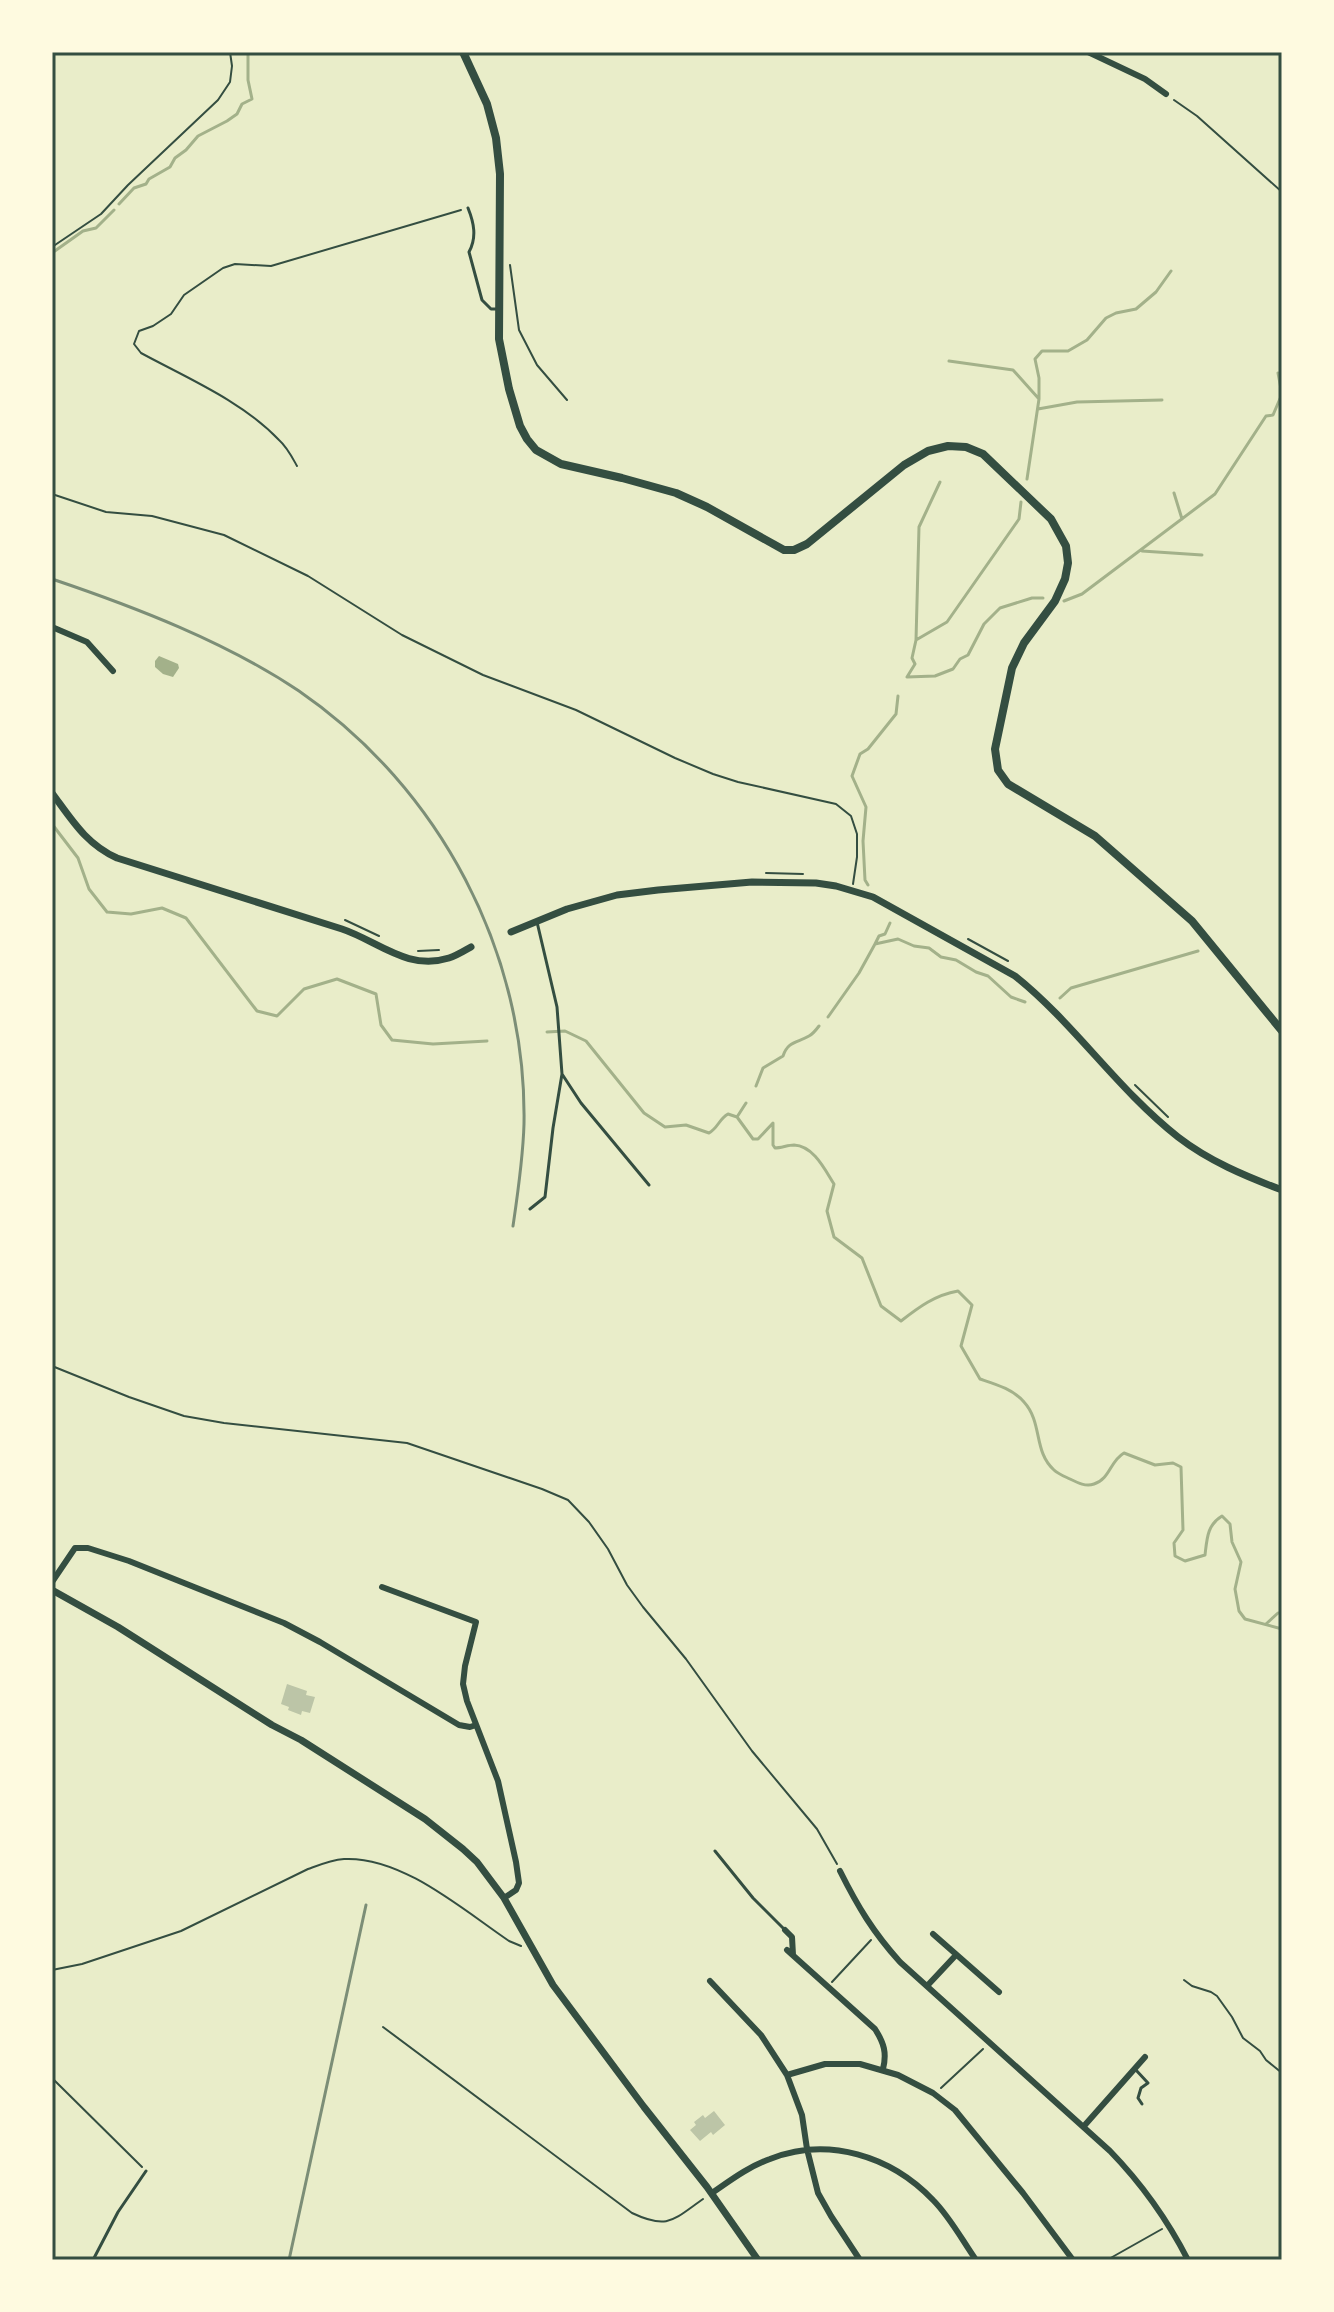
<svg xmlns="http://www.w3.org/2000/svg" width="1334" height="2312" font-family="'DM Sans',sans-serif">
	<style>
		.water { fill: #a3b18a }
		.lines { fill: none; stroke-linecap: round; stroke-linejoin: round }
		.stream { stroke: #a3b18a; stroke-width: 3 }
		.building { fill: #bcc5a7 }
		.path { stroke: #344e41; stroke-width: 2 }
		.service { stroke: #344e41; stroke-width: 3 }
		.minor { stroke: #344e41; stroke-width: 6 }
		.tertiary { stroke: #344e41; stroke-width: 7 }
		.secondary { stroke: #344e41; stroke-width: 8 }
		.rail { stroke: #7c8e77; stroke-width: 3 }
		.neatline { fill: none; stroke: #344e41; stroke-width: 3 }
	</style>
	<rect width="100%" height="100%" fill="#e9edc9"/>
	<path class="water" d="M159,656L178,664L179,668L173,677L163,674L155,667V661Z"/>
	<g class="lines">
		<path class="stream" d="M119,204L134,188L146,184L149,179L170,167L175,158L186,150L198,136L227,121L237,114L242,104L252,99L248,80V52
			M52,253L83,231L96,228L114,210
			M949,361L1013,370L1039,399L1027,479
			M1039,399V378L1035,359L1042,351H1068L1087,340L1106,318L1116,313L1136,309L1156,292L1171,271
			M1038,409L1077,402L1162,400
			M1174,493L1182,519
			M1142,551L1202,555
			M1064,601L1082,594L1215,494L1266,416L1273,415L1282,394L1278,373
			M916,640L919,527L940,482
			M907,677L915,664L912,658L916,640L947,622L1019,519L1021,502
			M907,677L935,676L953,669L960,659L968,655L984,624L1000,608L1032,598H1043
			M52,824L78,858L89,889L107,912L131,914L162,908L186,918L257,1011L277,1016L304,989L337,979L376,994L381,1025L392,1040L433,1044L487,1041
			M868,885L865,880L863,841L866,807L852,776L860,754L868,749L896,714L898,696
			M875,944L879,936L885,934L890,923
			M1060,998L1071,988L1198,951
			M828,1017L859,973L875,944L898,939L914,946L929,948L941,957L956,960L976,972L988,976L1011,997L1025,1002
			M547,1032L565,1031L586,1041L644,1113L665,1127L686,1125L709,1133C718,1128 719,1119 728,1114L737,1117L753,1139H758L773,1123V1145L775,1148C781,1148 788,1145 794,1145C814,1146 825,1170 834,1184L827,1211L834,1237L862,1258L881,1306L901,1321C919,1307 935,1295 958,1291L972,1305L961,1346L980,1379C995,1384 1013,1389 1024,1402C1043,1423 1033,1451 1054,1470C1058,1474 1066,1477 1070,1479C1078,1483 1086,1487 1094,1484C1110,1479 1110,1461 1124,1453L1155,1465L1173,1463L1181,1467L1183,1530L1174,1543L1175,1556L1185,1561L1205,1555C1207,1539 1207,1525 1222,1516L1230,1524L1232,1542L1241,1562L1235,1589L1239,1611L1245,1619L1282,1629
			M756,1086L763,1068L783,1056C788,1041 797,1043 809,1036C813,1034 816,1030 819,1026
			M737,1117L746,1103
			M1266,1624L1278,1613H1282"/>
	</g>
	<path class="building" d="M287,1684L307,1691L306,1695L315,1697L310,1713L302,1711L301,1715L288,1710L289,1707L281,1704Z
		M714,2111L725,2125L713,2135L711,2132L700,2141L690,2130L696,2125L694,2122L703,2115L705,2118Z"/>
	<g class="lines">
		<path class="path" d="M1174,100L1197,116L1282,192
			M52,247L101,214L128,185L218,100L230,82L232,66L230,52
			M510,265L519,330L537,365L567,400
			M297,466C292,457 287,447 279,440C242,401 187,378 141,353L134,344L139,331L153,326L171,314L184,295L223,268L235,264L271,266L461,210
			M52,494L106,512L152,516L224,535L308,576L402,635L483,675L576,710L675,758L713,774L738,782L836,804L851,816L857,834V857L853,884
			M766,873L803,874
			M345,920L379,936
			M968,939L1008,961
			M418,951L439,950
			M1135,1085L1168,1117
			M52,1366L129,1397L184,1416L224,1423L407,1443L542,1489L568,1500L589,1522L608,1549L627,1585L643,1607L686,1659L752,1751L817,1829L837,1864
			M52,1970L82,1964L181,1931L308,1869C319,1865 331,1860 344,1859C402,1856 463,1910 509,1941L521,1946
			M1184,1980L1192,1986L1211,1992L1217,1996L1232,2017L1243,2038L1260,2051L1266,2060L1282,2073
			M832,1982L871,1940
			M383,2027L632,2213C668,2230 673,2220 703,2199
			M52,2078L142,2167
			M941,2088L983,2049
			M1107,2260L1162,2229"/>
		<path class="service" d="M468,208C474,223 477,237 469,252L482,300L491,309H498
			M537,922L557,1007L562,1074L581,1103L649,1185
			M530,1209L545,1197L553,1128L562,1074
			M715,1851L753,1898L785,1930
			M1135,2069L1148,2083L1141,2088L1138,2098L1142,2104
			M93,2260L118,2212L146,2171"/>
		<path class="minor" d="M1088,52L1145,79L1166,94
			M52,627L87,642L113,671
			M52,1582L75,1548H88L129,1561L284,1623L320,1642L459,1725L470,1727L476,1725
			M382,1587L476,1622L465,1666L463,1684L467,1701L498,1781L516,1862L519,1883L516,1890L504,1898
			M840,1871C858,1907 873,1932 900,1962L1110,2151C1142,2184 1167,2219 1188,2260
			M785,1930L792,1937L793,1955
			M933,1934L999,1992
			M787,1950L875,2029C884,2043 887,2053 883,2069
			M710,1981L761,2035L787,2075L802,2115L807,2149L818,2193L831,2216L860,2260
			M927,1986L956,1955
			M787,2075L825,2064H860L898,2075L933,2093L955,2110L1023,2193L1073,2260
			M1084,2126L1145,2057
			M712,2193C731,2180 748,2167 770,2159C828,2136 891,2156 933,2200C950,2217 962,2240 976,2260"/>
		<path class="tertiary" d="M52,793C72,820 86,844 117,858L342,929C378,941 407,971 449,958C456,956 464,951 471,947
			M511,932L567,909L617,895L658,890L752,882L816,883L836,886L873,897L1015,976C1074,1023 1117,1089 1178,1137C1209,1161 1245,1176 1282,1190
			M52,1590L118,1627L272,1725L301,1740L425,1819L463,1849L477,1862L504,1898L553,1985L644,2107L707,2187L758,2260"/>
		<path class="secondary" d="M463,52L487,104L496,138L500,174L499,339L509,389L520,426L527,439L536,450L561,464L622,478L676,493L707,507L784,550H794L807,544L904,465L928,451L948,446L966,447L983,454L1051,519L1066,546L1068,563L1065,579L1055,601L1024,643L1012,668L995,749L998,770L1008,784L1095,836L1192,921L1282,1031"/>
		<path class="rail" d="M52,579C135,607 226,642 299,691C440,788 527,953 524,1124C523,1159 518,1192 513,1226
			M289,2260L366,1905"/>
	</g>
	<rect width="1334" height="2312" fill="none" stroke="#fefae0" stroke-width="108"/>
	<rect x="54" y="54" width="1226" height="2204" class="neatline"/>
</svg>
